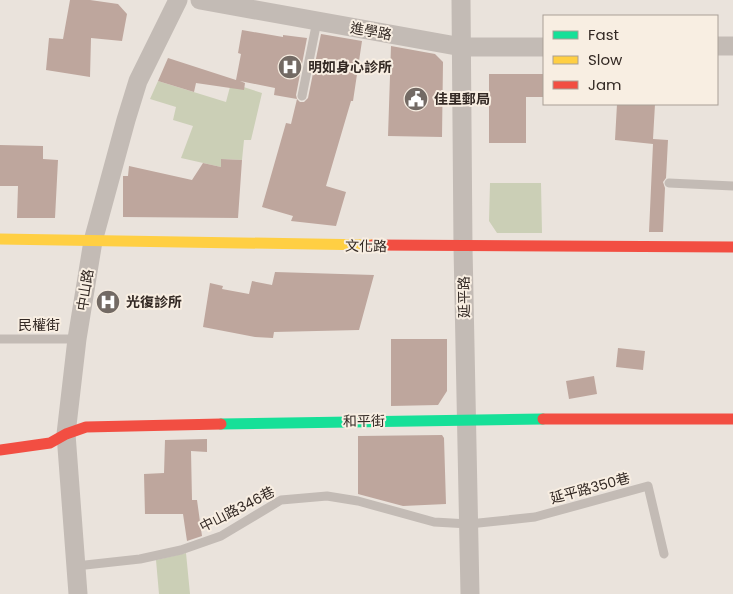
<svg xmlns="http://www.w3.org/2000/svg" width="733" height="594" font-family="Poppins,'Noto Sans TC',sans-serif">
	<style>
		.green { fill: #cbcfb6 }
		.building { fill: #bea69d }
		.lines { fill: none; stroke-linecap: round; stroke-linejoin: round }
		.lane { stroke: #c3bbb5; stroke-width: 9 }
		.street { stroke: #c3bbb5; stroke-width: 19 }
		.fast { stroke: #16e098; stroke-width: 11 }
		.slow { stroke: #ffcf43; stroke-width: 11 }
		.jam { stroke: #f24e42; stroke-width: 11 }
		.labels { text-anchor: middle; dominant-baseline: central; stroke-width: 4; stroke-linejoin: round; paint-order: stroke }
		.street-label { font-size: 14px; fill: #332924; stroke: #f8eee2 }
		.poi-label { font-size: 14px; font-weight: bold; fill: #332924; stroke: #f8eee2; text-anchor: start }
	</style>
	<rect width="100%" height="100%" fill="#eae3dc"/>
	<path class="green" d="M158,81L226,102L231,83L262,93L251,140H244L242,160L222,159L221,167L181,158L193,126L173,120L176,107L150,99Z
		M490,183H541L542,233H497L489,221Z
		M186,553L190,594H159L156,560Z"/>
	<path class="building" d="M70,0H90L118,4L127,14L122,41L91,38L90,77L46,70L49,38L63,39Z
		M242,30L283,37V35L307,38L296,95L297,99L274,95L275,88L240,81L245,83L244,90L196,83L194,92L158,81L168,58L236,80L241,54L238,53Z
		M321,34L362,41L353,101H351L326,186L346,192L336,226L291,221L293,216L262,207L286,123L291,124L297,99L300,102H304L308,98Z
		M391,46L435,54L443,62L442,137L388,136Z
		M489,74H544V97H526V143H489Z
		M617,104H655L653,139L668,140L666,178L663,182L665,188L663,232H649L653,144L615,140Z
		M0,145L43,146V159L58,160L55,218H17L18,186H0Z
		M221,159L242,160L238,218L123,217V176H128L129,166L192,180L203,163L221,167Z
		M275,272L374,275L359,330L274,332L273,338L255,337L203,327L210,283L223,286L222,289L249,294L252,281L272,285Z
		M391,339H447V391L438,405L391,406Z
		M618,348L645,351L643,370L616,367Z
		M594,376L597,394L569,399L566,381Z
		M442,435L444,438L446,504L403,506L358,494V436Z
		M207,439V452L191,451L192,500H197L202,536L187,541L183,514H145L144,474L164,473L165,440Z"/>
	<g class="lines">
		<path class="lane" d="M302,96L317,21
			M669,183L733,186
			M0,339H77
			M76,566L140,559L181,550L221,536L281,500L327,496L358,501L434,522L469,524L535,517L648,486L664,554"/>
		<path class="street" d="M200,0L462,47H544
			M461,0L463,247L470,594
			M717,46H733
			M78,594L66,434L77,339L93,241L126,120L138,81L178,0"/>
		<path class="fast" d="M221,424L543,419"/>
		<path class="slow" d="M0,239L372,245"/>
		<path class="jam" d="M372,245L733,247
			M543,419H733
			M0,450L50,443L66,434L86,427L221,424"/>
	</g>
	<defs>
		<g id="hospital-disc" transform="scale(1.25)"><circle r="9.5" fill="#736a64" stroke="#f8eee2"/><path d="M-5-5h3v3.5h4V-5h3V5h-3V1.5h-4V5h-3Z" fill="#fff"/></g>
		<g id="civic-disc" transform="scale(1.25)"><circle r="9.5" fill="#736a64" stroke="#f8eee2"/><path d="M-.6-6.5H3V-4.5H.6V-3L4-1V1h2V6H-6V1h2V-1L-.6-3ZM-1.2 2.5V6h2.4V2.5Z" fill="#fff"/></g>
	</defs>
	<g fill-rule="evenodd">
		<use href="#hospital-disc" x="290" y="67"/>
		<use href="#civic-disc" x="416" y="99"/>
		<use href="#hospital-disc" x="108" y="302"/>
	</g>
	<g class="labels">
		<g class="street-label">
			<text transform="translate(371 31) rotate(10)">進學路</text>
			<text transform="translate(366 246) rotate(1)">文化路</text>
			<text transform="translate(85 290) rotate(-81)">中山路</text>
			<text transform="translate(464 297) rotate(-91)">延平路</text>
			<text x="39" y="325">民權街</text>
			<text transform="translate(364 421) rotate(-1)">和平街</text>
			<text transform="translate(590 488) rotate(-15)">延平路350巷</text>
			<text transform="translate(237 509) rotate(-27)">中山路346巷</text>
		</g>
		<g class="poi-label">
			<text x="308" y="67">明如身心診所</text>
			<text x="434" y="99">佳里郵局</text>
			<text x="126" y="302">光復診所</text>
		</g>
	</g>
	<rect x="543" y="15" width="175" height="90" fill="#f8eee2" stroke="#a99f96"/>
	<rect x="553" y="31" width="25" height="8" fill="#16e098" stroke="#a99f96"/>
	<text x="588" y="40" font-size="15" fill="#332924">Fast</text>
	<rect x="553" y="56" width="25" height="8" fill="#ffcf43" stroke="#a99f96"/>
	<text x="588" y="65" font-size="15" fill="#332924">Slow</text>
	<rect x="553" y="81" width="25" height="8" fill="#f24e42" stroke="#a99f96"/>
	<text x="588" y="90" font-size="15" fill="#332924">Jam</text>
</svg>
